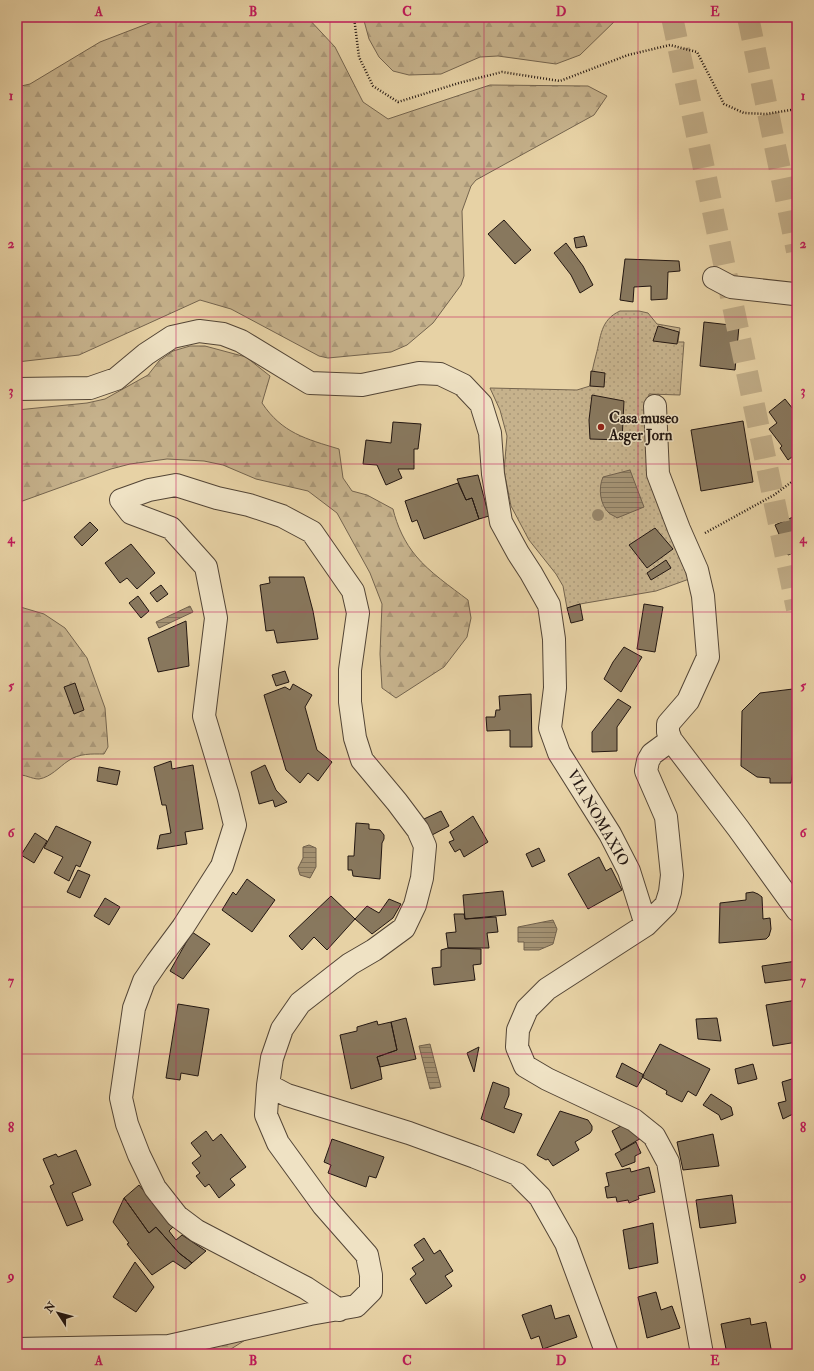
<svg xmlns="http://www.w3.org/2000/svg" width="814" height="1371" font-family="'IM FELL Double Pica',serif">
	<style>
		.forest { fill: url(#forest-firs); stroke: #74644e }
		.garden { fill: url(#garden-dots); stroke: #74644e }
		.water { fill: url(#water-rules); stroke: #70604c }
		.building { fill: #88785e; stroke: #221611 }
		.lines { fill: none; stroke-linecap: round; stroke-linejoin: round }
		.highway-tunnel { stroke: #c0ac87; stroke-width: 22; stroke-dasharray: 22 11; stroke-linecap: butt }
		.minor-casing { stroke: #534536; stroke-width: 24 }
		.path { stroke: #221611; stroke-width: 2.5; stroke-dasharray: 1 2; stroke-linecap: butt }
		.minor { stroke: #efe2c4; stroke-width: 22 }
		.tree { fill: #968468 }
		.grid { fill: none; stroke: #c2185b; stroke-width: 1; stroke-opacity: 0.55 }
		.poi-dot { fill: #8f2418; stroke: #efe2c4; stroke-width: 1.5 }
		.labels { text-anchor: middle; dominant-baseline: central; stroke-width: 3; stroke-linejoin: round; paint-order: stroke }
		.poi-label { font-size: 15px; font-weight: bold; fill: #221611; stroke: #efe2c4; text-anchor: start }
		.street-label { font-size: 15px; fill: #221611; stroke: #efe2c4 }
		.neatline { fill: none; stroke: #c2185b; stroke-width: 1.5 }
		.grid-label { font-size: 13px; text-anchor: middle; font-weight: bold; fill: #c2185b }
	</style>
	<defs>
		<pattern id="forest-firs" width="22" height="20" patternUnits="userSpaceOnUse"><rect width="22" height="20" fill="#c6b28c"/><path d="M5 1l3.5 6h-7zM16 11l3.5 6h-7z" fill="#aa9878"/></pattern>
		<pattern id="garden-dots" width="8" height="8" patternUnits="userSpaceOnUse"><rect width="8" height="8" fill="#c6b28c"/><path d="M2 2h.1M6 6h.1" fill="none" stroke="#aa9878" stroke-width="1.8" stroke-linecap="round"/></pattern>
		<pattern id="water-rules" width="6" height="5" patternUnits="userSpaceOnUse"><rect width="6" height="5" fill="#a49273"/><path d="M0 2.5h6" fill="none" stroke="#85765d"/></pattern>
	</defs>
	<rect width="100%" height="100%" fill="#e7d2a5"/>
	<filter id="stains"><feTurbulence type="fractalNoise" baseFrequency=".005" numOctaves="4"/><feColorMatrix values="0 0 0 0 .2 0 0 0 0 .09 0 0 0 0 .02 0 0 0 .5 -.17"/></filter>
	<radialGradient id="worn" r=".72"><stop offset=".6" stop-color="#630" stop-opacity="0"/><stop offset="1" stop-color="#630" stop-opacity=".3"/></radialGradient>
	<path class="forest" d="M165,17H307L335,47L363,102L388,119L490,85L588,86L607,96L594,115L476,180L471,186L462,211L464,276L461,285L433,323L407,345L391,352L328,358L319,356L231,309L200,300L79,355L17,362V87L30,84L100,42Z
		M363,17H619L580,55L556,64L498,56L480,57L441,74L409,75L393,71L379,57L369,39Z
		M190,346H205L246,357L270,376L262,403C282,433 306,439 339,449L343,478L352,491L367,495L393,509C397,526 405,543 416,556C429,572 451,587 468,600L471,618L467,637L444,667L396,698L382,688L380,654L382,604L370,573L337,513L308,491L256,479L223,465L204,461L167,459L130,464L111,469L17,503V410L87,403L105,399L148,375L159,361L173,351Z
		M17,606L44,614L65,628L87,658L105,708L108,747L104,754C92,754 79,753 68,761C59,767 51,777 39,779C31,779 25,774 17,775Z
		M250,1337L223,1354H183Z"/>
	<path class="garden" d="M620,311H639L648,313L657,324L680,328L678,342H684L680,395L649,394L646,438L692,578L656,591L580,604L567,608L563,586L556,574L529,540L511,506L504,471L507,436L500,410L490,388L577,390L590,386C591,376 593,366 596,355C601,337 600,320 620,311Z"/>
	<path class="water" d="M630,470L644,507L617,518C615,516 611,515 609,513C600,505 598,488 603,477Z
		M190,606L193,612L159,628L156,622Z
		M309,845L316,848V867L310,878L300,875L298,868L303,858V847Z
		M553,920L557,929L553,944L539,950H524V942H518V927Z
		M430,1044L441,1087L430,1089L419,1046Z"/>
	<path class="building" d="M504,220L531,250L515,264L488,234Z
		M584,236L587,246L576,248L574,238Z
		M566,243L583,266L593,285L580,293L571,275L554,253Z
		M625,259L679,261L680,271L668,272L667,299L651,300V286L634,287L633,302L620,300Z
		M704,322L739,326L735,370L700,366Z
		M658,326L679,332L677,344L653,341Z
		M591,371L605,373L604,387L590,386Z
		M592,395L624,401L622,440L590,439L589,420Z
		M785,399L793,409L795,407L797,409V453L788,460L780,448L782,446L769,429L777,423L769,412Z
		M743,421L753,482L701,491L691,430Z
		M393,422L421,424L418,449H414V469H398L402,478L386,485L377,465L363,464L366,440L391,443Z
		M478,475L489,516L479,519L472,498L466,500L457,479Z
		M458,483L466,500L472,498L479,519L424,539L417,520L412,522L405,501Z
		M793,517L797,526V551L788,555L775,525Z
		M90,522L98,530L82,546L74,537Z
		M655,528L673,549L647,568L629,545Z
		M131,544L155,573L137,589L127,578L120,583L105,563Z
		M666,560L671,568L651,580L647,573Z
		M269,577H304L313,611L318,639L277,643L274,630L266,631L260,585L270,583Z
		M161,585L168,594L157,602L150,593Z
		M138,596L149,611L141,618L129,603Z
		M580,604L583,620L571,623L567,608Z
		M644,604L663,607L655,652L637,649Z
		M186,621L189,666L158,672L148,638Z
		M624,647L642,657L621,692L604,679L613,662Z
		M285,671L289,682L276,686L272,675Z
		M75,683L84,710L74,714L64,687Z
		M293,684L312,695L305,707L317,750L332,762L318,781L308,773L300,783L286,770L264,695L285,687L290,690Z
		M793,689L796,752L791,783H770V778L757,777L741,766L742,711L760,693Z
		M531,694L532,747H510V730L487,731L486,717H495L496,710H500L499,696Z
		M618,699L631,707L617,727V751L592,752V732Z
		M171,761L172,769L193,765L203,829L185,832L187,844L157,849L160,835L171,833L166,805H162L154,767Z
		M265,765L276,790L287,802L275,807L273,800L259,804L251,772Z
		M99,767L120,771L117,785L97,781Z
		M441,811L449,826L432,835L424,819Z
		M473,816L488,842L464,857L460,849L455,852L449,842L454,840L450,832Z
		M356,823L369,824V829L380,830L384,835V839L382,843L380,879L353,876L352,870H348V856H354Z
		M56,826L91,842L80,867L76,865L69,881L54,873L63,857L44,848Z
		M35,833L47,841L34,863L21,855Z
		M539,848L545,861L532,867L526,854Z
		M599,857L606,871L611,868L622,890L588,909L568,874Z
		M78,870L90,875L80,898L67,892Z
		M247,879L275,900L252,932L222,910L233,892L236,895Z
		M503,891L506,915L465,919L463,895Z
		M753,892L758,894L762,897L763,919L770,918L771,929L769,936L766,939L719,943L720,903L746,900V893Z
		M331,896L355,919L327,950L314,937L302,950L289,936Z
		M105,898L120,907L109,925L94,916Z
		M389,899L401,904L393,918L372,934L355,919L367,906L379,913Z
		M454,914H464L465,919L496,917L498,932L487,933L489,948H448L446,933L456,932Z
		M192,932L210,944L183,979L170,971Z
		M448,948L481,949V964L473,965L475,980L434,985L432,968L441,967V950Z
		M797,961V979L765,983L762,966Z
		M797,1000V1042L773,1046L766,1005Z
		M178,1004L209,1009L198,1076L181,1073L180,1080L166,1078Z
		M406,1018L416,1059L380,1067L377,1057L397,1050L391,1022Z
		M717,1018L721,1041L698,1039L696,1019Z
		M377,1021L378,1025L391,1022L397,1050L377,1057L380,1067L382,1079L351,1089L340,1035L357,1031V1027Z
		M660,1044L710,1069L696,1096L688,1091L682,1102L666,1094L667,1091L642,1077Z
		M479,1047L474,1072L467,1053Z
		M622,1063L644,1075L637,1087L616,1077Z
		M753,1064L757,1079L738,1084L735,1069Z
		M795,1078L797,1084V1112L783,1119L778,1103L786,1101L782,1082Z
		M493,1082L509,1088V1095L504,1108L522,1114L514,1133L481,1119Z
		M711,1094L731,1107L733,1115L721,1120L719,1115L703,1105Z
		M560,1111L588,1120L592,1126V1130L590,1133L575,1142L579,1150L553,1166L548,1159L546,1160L537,1155Z
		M626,1123L643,1137L621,1150L612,1131Z
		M206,1131L213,1141L221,1134L246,1167L230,1179L235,1185L219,1198L209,1184L205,1187L196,1176L200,1173L192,1163L201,1156L191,1143Z
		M713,1134L719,1166L683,1170L677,1142Z
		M332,1139L384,1157L376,1178L369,1176L366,1187L328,1173L331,1165L324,1162Z
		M636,1142L641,1153L635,1156V1162L622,1167L615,1154Z
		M76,1150L91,1185L72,1193L83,1220L67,1226L50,1186L54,1184L43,1159L56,1154L58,1157Z
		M649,1167L655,1192L638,1196L639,1199L629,1203L628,1200L617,1202L616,1197L607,1198L605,1187L609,1186L606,1173L630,1168L631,1172Z
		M139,1185L173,1227L169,1231L176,1240L182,1235L206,1251L192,1263L179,1253L156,1227L149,1233L124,1198Z
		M732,1195L736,1223L700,1228L696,1200Z
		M124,1198L149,1233L156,1227L179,1253L192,1263L185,1269L173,1261L152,1275L127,1244L129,1243L113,1222Z
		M653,1223L658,1263L629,1269L623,1230Z
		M424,1238L434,1254L440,1250L453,1271L445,1276L452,1286L426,1304L410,1279L416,1274L412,1268L424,1260L414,1245Z
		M797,1258V1291L793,1259Z
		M135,1262L154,1287L136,1312L113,1297Z
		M656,1292L661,1310L672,1306L680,1328L647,1338L638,1297Z
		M551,1305L555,1319L569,1315L577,1337L543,1349L539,1336L531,1339L522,1315Z
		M750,1318L751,1325L766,1322L772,1354H727L721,1324Z"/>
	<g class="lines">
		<path class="highway-tunnel" d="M672,17L797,609
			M748,17L797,251"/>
		<g class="minor-casing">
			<path id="minor" d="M714,278L731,287L794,294L797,293
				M17,389L90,388L116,379L146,354L172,337L199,331L223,334L241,341L310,383L362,385L419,373L440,374L463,385L481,404L490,433L493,474L501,522L518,553L531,573L549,605L554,639L555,688L550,728L559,753L610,834L629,871L646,925
				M655,406L658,474L679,529L697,570L703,596L708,657L688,701L668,724V732L671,740
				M339,1310L306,1288L197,1231L177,1216L155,1188L139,1155L127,1124L121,1098L134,1008L144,981L157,962L183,927L222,866L235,825L228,796L204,716L216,618L206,567L171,528L131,513L121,500L149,490L176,485L217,498L249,505L282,516L312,532L353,591L358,613L350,670V702L355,738L362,760L397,802L418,830L425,846L422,878L415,905L404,928L374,950L350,964L300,1003L282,1029L272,1058L268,1085L287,1095L409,1133L475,1157L517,1174L540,1197L566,1243L607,1354
				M17,1349L169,1346L310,1314L356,1306L371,1291V1275L367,1255L323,1205L278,1143L266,1115L268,1085
				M702,1354L668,1162L654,1136L634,1120L547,1079L525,1066L517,1047L518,1030L527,1009L547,989L646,925L666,905L670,892L672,875L666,817L646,771L648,761L652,754L671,740L738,828L797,910"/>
		</g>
		<path class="path" d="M354,17L359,57L373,86L398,102L459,83L502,72L560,81L628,55L670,45L697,52L724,104L744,113L766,114L797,109
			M705,533L774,495L797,478"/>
		<use href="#minor" class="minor"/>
	</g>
	<circle class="tree" cx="598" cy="515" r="6"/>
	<path class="grid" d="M176,17V1354M330,17V1354M484,17V1354M638,17V1354M17,169H797M17,317H797M17,464H797M17,612H797M17,759H797M17,907H797M17,1054H797M17,1202H797"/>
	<circle class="poi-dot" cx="601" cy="427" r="4"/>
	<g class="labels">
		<g class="poi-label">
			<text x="609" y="418">Casa museo<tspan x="609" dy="17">Asger Jorn</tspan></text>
		</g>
		<g class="street-label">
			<text transform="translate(598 818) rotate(60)">VIA NOMAXIO</text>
		</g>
	</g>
	<rect width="814" height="1371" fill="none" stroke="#e7d2a5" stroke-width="44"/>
	<g transform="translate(58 1313) rotate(306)" stroke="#efe2c4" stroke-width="3" paint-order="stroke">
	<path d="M0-3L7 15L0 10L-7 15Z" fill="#221611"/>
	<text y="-6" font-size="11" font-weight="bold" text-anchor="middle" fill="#221611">N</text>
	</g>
	<rect x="22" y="22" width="770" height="1327" class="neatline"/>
	<g class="grid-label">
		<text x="99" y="16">A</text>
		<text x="253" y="16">B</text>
		<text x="407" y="16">C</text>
		<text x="561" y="16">D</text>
		<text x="715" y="16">E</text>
		<text x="11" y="100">1</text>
		<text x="803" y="100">1</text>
		<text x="11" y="248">2</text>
		<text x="803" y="248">2</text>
		<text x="11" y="395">3</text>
		<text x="803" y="395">3</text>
		<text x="11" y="543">4</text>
		<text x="803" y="543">4</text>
		<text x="11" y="690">5</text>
		<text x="803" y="690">5</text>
		<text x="11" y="837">6</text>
		<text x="803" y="837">6</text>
		<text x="11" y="985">7</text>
		<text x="803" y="985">7</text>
		<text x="11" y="1132">8</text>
		<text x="803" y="1132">8</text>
		<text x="11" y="1280">9</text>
		<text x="803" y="1280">9</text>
		<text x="99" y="1365">A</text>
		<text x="253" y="1365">B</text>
		<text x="407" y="1365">C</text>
		<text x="561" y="1365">D</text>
		<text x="715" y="1365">E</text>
	</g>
	<rect width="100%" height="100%" filter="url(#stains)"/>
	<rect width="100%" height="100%" fill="url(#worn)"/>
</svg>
